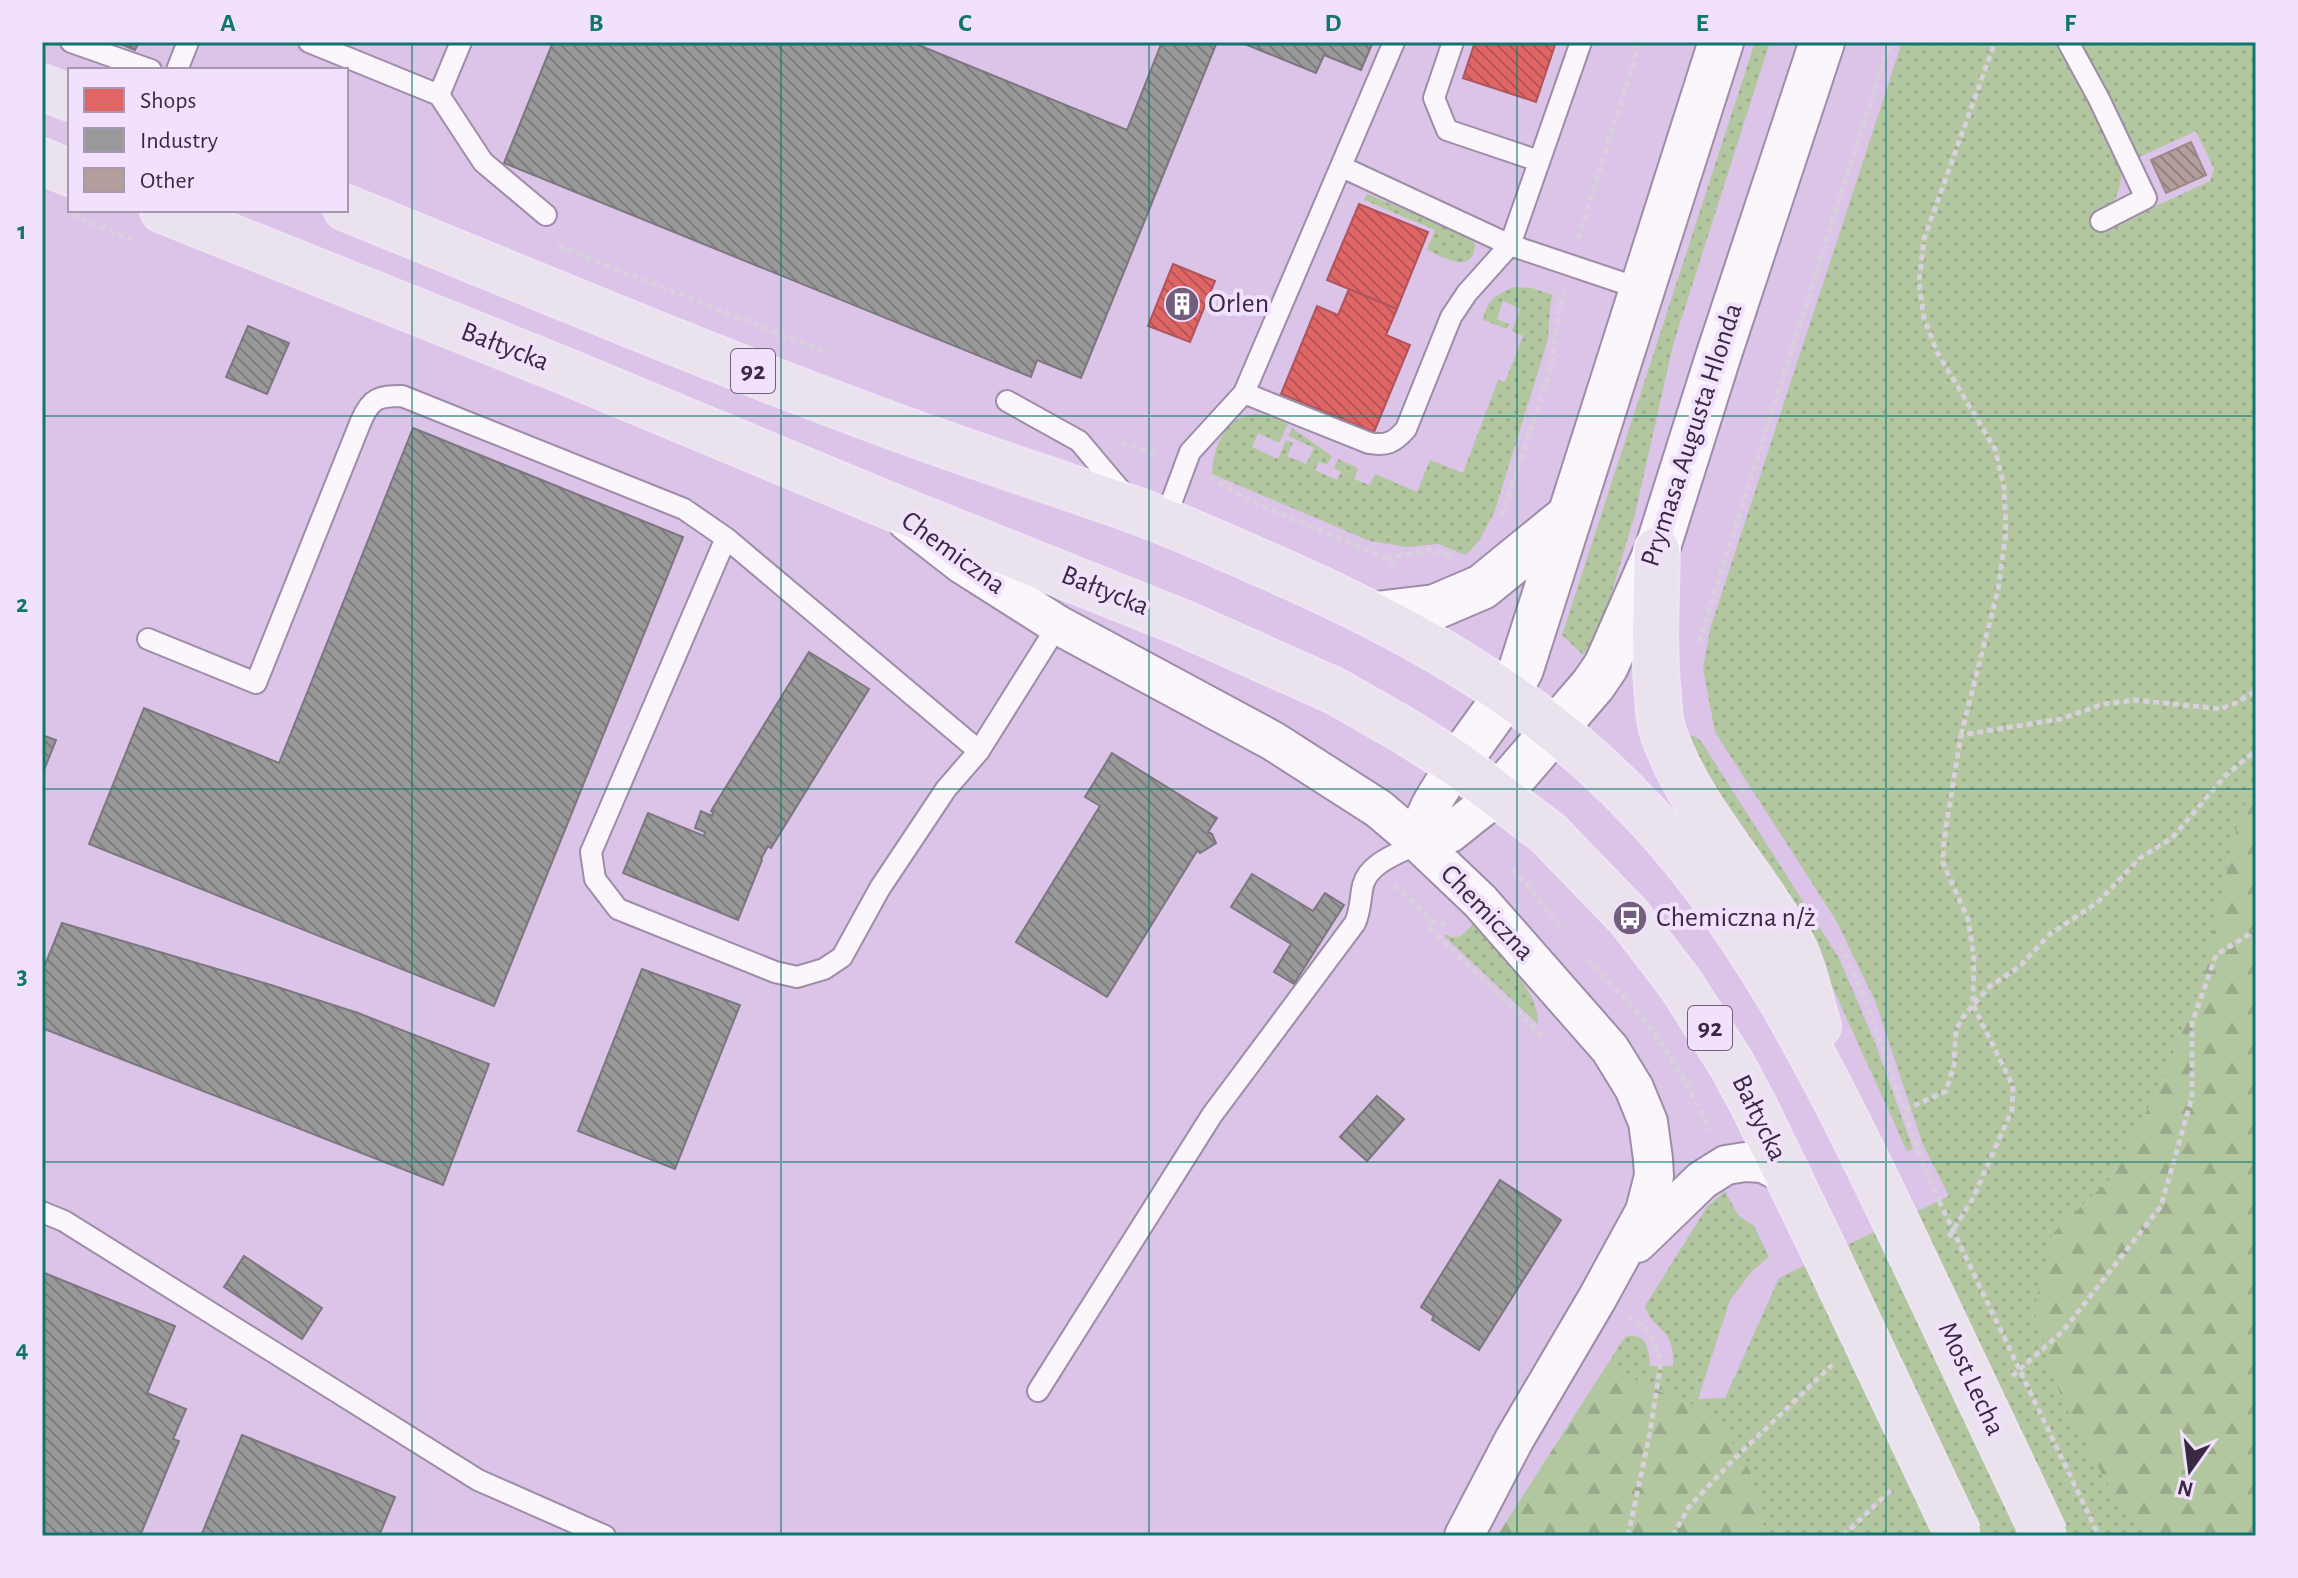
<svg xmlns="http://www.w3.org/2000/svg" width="2298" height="1578" font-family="'Alegreya Sans',sans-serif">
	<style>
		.grass { fill: url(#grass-dots) }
		.forest { fill: url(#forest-firs) }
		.shops { fill: url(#shops-back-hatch); stroke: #ae545c; stroke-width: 2 }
		.industry { fill: url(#industry-back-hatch); stroke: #7c777f; stroke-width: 2 }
		.building { fill: url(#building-back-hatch); stroke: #9c888a; stroke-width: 2 }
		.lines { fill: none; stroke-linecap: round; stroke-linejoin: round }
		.lane-casing { stroke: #9e8ca8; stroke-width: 24 }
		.street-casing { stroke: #9e8ca8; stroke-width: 42 }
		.secondary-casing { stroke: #9e8ca8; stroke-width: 48 }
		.primary-casing { stroke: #efe4f5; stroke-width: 48 }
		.path { stroke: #d8d0dc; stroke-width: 5; stroke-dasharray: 6 4; stroke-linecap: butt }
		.lane { stroke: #faf6fc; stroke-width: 20 }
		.street { stroke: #faf6fc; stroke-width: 38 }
		.secondary { stroke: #faf6fc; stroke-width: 44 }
		.primary { stroke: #eae3ed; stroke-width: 44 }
		.primary-bridge-casing { stroke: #efe4f5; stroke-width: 48; stroke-linecap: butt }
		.path-bridge { stroke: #d8d0dc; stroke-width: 5; stroke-dasharray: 6 4; stroke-linecap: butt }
		.primary-bridge { stroke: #eae3ed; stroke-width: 44 }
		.grid { fill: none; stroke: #0f766e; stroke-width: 2; stroke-opacity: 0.55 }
		.labels { text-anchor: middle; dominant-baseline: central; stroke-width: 8; stroke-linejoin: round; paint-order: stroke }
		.shield { fill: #f2e1fd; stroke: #71607b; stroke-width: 2 }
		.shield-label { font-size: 26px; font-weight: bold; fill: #3a2943 }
		.poi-label { font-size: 28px; fill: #3a2943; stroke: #f2e1fd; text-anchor: start }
		.street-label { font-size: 28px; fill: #3a2943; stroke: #f2e1fd }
		.neatline { fill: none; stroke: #0f766e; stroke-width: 3 }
		.grid-label { font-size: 26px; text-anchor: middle; font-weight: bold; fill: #0f766e }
	</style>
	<defs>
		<pattern id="grass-dots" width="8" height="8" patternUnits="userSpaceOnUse" patternTransform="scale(2)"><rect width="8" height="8" fill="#b2c69f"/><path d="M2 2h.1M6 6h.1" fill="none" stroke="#9aaa8a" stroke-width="1.8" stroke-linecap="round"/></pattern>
		<pattern id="forest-firs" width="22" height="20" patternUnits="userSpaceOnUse" patternTransform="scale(2)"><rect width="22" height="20" fill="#b2c69f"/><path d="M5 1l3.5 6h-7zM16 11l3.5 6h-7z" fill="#9aaa8a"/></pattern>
		<pattern id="shops-back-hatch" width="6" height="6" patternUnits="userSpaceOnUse" patternTransform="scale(2)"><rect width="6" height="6" fill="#e06666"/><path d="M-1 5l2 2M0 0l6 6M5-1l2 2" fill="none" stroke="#b75456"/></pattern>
		<pattern id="industry-back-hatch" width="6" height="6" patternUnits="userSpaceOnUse" patternTransform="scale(2)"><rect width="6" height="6" fill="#999"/><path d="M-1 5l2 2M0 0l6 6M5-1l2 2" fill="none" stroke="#7e7d7e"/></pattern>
		<pattern id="building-back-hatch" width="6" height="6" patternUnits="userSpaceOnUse" patternTransform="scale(2)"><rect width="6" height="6" fill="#b49e9b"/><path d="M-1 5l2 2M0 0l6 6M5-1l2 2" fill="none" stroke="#938180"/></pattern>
	</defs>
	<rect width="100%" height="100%" fill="#dcc4e8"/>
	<path class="grass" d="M1755,42H1770L1673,345L1635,514L1602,625L1583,655L1562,635Z
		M1902,42H2059L2122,164C2123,188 2111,206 2106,229L2210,181L2214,169L2196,131L2135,159L2076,42H2256V790L2241,810L2200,989L2155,1096L2110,1179L2052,1234L2116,1500L2158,1536H1766L1751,1473L1694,1405L1641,1384L1610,1360L1625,1337C1646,1331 1649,1350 1650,1366H1673C1675,1325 1653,1333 1645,1306L1707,1207L1725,1191L1738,1215L1754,1226L1769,1257L1753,1270L1730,1300L1698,1399L1725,1398L1779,1278L1949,1196L1923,1145L1876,1003L1837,922L1715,732L1703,669L1710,629Z
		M1367,194L1469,236L1475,245C1473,276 1444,257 1427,250L1435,230L1364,200Z
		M1515,287L1532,288L1553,295C1548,311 1550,327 1547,343L1494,513L1479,541L1466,555L1438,544L1407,547L1370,541L1212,474C1215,428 1242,398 1288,424L1279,443L1258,433L1252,447L1278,459L1286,440L1293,443L1287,456L1306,464L1314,448L1288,436L1292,428L1332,456L1327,465L1319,462L1315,470L1337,480L1341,472L1334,468L1338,459L1358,468L1354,479L1370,485L1375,474L1417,492L1430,460L1463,473L1498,380L1505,382L1523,336L1512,331L1520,309L1503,301L1497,319L1509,324L1507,329L1483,320C1487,300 1496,294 1515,287Z
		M1687,736H1694L1701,741L1839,958L1874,1040L1913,1149L1907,1151L1811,940L1697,763Z
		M1473,924C1495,949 1540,991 1538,1024L1444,936L1446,934C1458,943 1465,932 1473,924Z"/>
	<path class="forest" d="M2256,790V1536H2158L2116,1500L2063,1402L2034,1311L2052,1234L2110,1179L2155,1096L2200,989L2241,809Z
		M1610,1360L1641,1384L1694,1405L1727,1434L1751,1473L1766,1536H1497Z"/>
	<path class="shops" d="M1475,42H1556L1536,102L1463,78Z
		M1359,204L1428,232L1397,309L1327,280Z
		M1173,264L1215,281L1190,342L1148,326Z
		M1349,289L1397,309L1386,335L1410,345L1374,432L1281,394L1317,306L1338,315Z"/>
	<path class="industry" d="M116,42H139L135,50Z
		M553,42H911L1127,130L1162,42H1217L1081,378L1037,360L1031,377L504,163Z
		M1240,42H1373L1361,70L1324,55L1316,73Z
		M248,326L289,343L267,394L226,377Z
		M413,428L683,537L494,1006L89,844L144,708L279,763Z
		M809,652L869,689L771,848L768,846L761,859L762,860L738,920L623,873L648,813L704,836L705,832L695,828L701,811L712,816L713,812L711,811Z
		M42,735L56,740L42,775Z
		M1112,753L1217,818L1208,832L1212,834L1216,843L1200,853L1197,851L1107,997L1016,942L1100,806L1085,797Z
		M1252,874L1313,911L1325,893L1344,905L1294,984L1274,972L1291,944L1231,907Z
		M62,923L271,985L358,1013L489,1064L443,1185L42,1028V972Z
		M642,969L740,1005L675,1169L578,1131Z
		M1377,1096L1404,1119L1367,1161L1340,1137Z
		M1500,1180L1561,1220L1479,1350L1432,1320L1434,1316L1421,1307Z
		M244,1256L322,1308L302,1339L224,1287Z
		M42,1272L175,1326L147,1393L186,1409L173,1439L179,1441L140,1536H99L90,1532L88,1536H42Z
		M242,1435L395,1497L379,1536H201Z"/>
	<path class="building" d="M2191,142L2206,175L2166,193L2151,160Z"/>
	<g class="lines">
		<g class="lane-casing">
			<path id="lane" d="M71,42L151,70
				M309,42L439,95L483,162L546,215
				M1453,42L1434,98L1447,130L1539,161
				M2068,42L2099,99L2146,198L2101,221
				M177,70L188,42
				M439,95L461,42
				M1342,167L1510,245L1641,289
				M1244,393L1369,443C1386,446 1394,443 1406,429L1451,317L1467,293L1510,245L1581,42
				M1007,401L1079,441L1127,498
				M1164,522L1190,452L1244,393L1394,42
				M148,639L256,683L361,421C371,398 378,396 402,396L684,509L726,538
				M979,751L726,538L591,852L595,879L618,909L775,972L797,977L824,969L842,957L880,888L946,789L979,751L1058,625
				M42,1212L64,1221L478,1480L605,1536
				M1038,1391L1212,1115L1355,923C1361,910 1360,898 1363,885C1369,862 1400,853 1419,843"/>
		</g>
		<g class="street-casing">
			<path id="street" d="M908,522L962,564L1058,625L1273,741L1379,809L1419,843L1480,901L1610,1049L1634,1088L1648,1122L1653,1159L1654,1176L1645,1211L1598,1297L1514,1440L1464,1536
				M1419,843L1450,833L1499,794
				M1419,843C1422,812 1440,790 1457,764
				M1637,1243L1702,1180L1726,1165L1745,1162L1763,1163L1787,1175"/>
		</g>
		<g class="secondary-casing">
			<path id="secondary" d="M1376,614L1435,607L1482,587L1568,517
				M1457,764L1508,693L1521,669L1721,42
				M1499,794L1593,685L1606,666L1657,550L1717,360L1822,42"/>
		</g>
		<g class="primary-casing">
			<path id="primary" d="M42,87L70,98
				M42,161L70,173
				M346,208C517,277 686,349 858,413C949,448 1041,477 1132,509C1174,524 1216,543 1257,561C1396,621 1523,688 1630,798C1750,919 1823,1071 1896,1222
				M163,210L565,371L887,505L1185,624L1335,691L1405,731L1457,764L1548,833L1630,918L1682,986L1732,1065L1754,1106L1826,1255
				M1657,550C1656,599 1653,648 1658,696C1659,708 1659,721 1663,732C1690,811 1753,872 1792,945C1804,968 1810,1001 1818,1026"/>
		</g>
		<path class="path" d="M72,215L133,240
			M1578,239L1640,42
			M558,246L828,353
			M1121,443L1158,454
			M1210,477L1250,501L1386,558L1397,569
			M1502,516L1551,368L1557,322L1564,291
			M1386,558L1430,550L1451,555
			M1699,642L1884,59L1891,42
			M1961,735L1998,590L2006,532L2004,487L1995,449L1937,352L1924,318L1919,282L1924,239L1995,42
			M1736,779L1748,798
			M1512,869L1532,890L1559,927
			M1395,885L1432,921L1446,924
			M1432,921L1427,926L1543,1036
			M1840,945C1883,1027 1901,1118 1939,1201
			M1587,959C1612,986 1640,1012 1661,1043C1681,1071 1695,1101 1710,1131
			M1905,1110L1946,1091L1954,1065L1956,1031L1961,1020L1973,1005L1989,987L2019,967L2050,934L2097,903L2140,858L2172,838L2225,776L2256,750
			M1949,1237L1972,1200L2012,1110L2013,1086L1973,1005L1974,957L1968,919L1943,863L1944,840L1961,735L2060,719L2104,704L2136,700L2221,709L2238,702L2252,693H2256
			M2012,1376L2063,1331L2161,1206L2192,1097V1023L2216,955L2256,930
			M1628,1536L1650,1432L1661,1362L1653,1339L1644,1327L1629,1317
			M1673,1536L1688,1508L1732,1461L1832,1365
			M1843,1536L1891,1490"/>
		<use href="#lane" class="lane"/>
		<use href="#street" class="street"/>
		<use href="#secondary" class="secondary"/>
		<use href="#primary" class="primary"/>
		<g class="primary-bridge-casing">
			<path id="primary-bridge" d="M1896,1222L2045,1536
				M1826,1255L1959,1536"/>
		</g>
		<path class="path-bridge" d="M1939,1201L2099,1536"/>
		<use href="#primary-bridge" class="primary-bridge"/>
	</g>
	<path class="grid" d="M412,42V1536M781,42V1536M1149,42V1536M1517,42V1536M1886,42V1536M42,416H2256M42,789H2256M42,1162H2256"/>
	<defs>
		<g id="building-disc" transform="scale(1.8)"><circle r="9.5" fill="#735f7d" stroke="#f2e1fd"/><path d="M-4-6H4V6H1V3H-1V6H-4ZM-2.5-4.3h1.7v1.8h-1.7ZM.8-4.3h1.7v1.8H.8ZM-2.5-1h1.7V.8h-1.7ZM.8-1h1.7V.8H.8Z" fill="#fff"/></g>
		<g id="bus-disc" transform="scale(1.8)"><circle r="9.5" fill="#735f7d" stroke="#f2e1fd"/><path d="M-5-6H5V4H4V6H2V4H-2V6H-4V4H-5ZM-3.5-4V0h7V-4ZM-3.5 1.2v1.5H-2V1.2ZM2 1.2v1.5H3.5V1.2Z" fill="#fff"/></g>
	</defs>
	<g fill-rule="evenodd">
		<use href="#building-disc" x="1182" y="304"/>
		<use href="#bus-disc" x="1630" y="918"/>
	</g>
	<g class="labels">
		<g class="shield">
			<rect x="731" y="349" width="44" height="44" rx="6"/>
			<rect x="1688" y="1006" width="44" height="44" rx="6"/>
		</g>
		<g class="shield-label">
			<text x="753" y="371">92</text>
			<text x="1710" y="1028">92</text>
		</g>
		<g class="poi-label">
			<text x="1208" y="304">Orlen</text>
			<text x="1656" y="918">Chemiczna n/ż</text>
		</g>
		<g class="street-label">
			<text transform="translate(505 347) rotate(21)">Bałtycka</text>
			<text transform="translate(1692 435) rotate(-72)">Prymasa Augusta Hlonda</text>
			<text transform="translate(953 553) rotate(36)">Chemiczna</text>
			<text transform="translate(1105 591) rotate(22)">Bałtycka</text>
			<text transform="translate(1487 913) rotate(46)">Chemiczna</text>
			<text transform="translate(1759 1118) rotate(64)">Bałtycka</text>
			<text transform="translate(1971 1379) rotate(65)">Most Lecha</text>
		</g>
	</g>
	<rect width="2298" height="1578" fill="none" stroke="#f2e1fd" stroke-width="88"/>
	<rect x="68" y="68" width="280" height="144" fill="#f2e1fd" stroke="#a897b3" stroke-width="2"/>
	<rect x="84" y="88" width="40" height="24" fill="#e06666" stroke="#a897b3" stroke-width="2"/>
	<text x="140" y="108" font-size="24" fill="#3a2943">Shops</text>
	<rect x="84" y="128" width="40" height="24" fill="#999999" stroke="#a897b3" stroke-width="2"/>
	<text x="140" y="148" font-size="24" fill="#3a2943">Industry</text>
	<rect x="84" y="168" width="40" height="24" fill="#b49e9b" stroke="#a897b3" stroke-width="2"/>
	<text x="140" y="188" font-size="24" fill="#3a2943">Other</text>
	<g transform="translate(2190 1470) rotate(194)" stroke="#f2e1fd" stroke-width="6" paint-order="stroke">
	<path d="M0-6L14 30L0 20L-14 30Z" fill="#3a2943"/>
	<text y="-12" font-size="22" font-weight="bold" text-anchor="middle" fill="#3a2943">N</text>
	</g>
	<rect x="44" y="44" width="2210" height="1490" class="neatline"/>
	<g class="grid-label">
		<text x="228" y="31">A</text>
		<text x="596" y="31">B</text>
		<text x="965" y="31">C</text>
		<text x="1333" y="31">D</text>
		<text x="1702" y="31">E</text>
		<text x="2070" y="31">F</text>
		<text x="22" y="239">1</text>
		<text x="22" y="612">2</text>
		<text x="22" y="984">3</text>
		<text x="22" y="1357">4</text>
	</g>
</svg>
